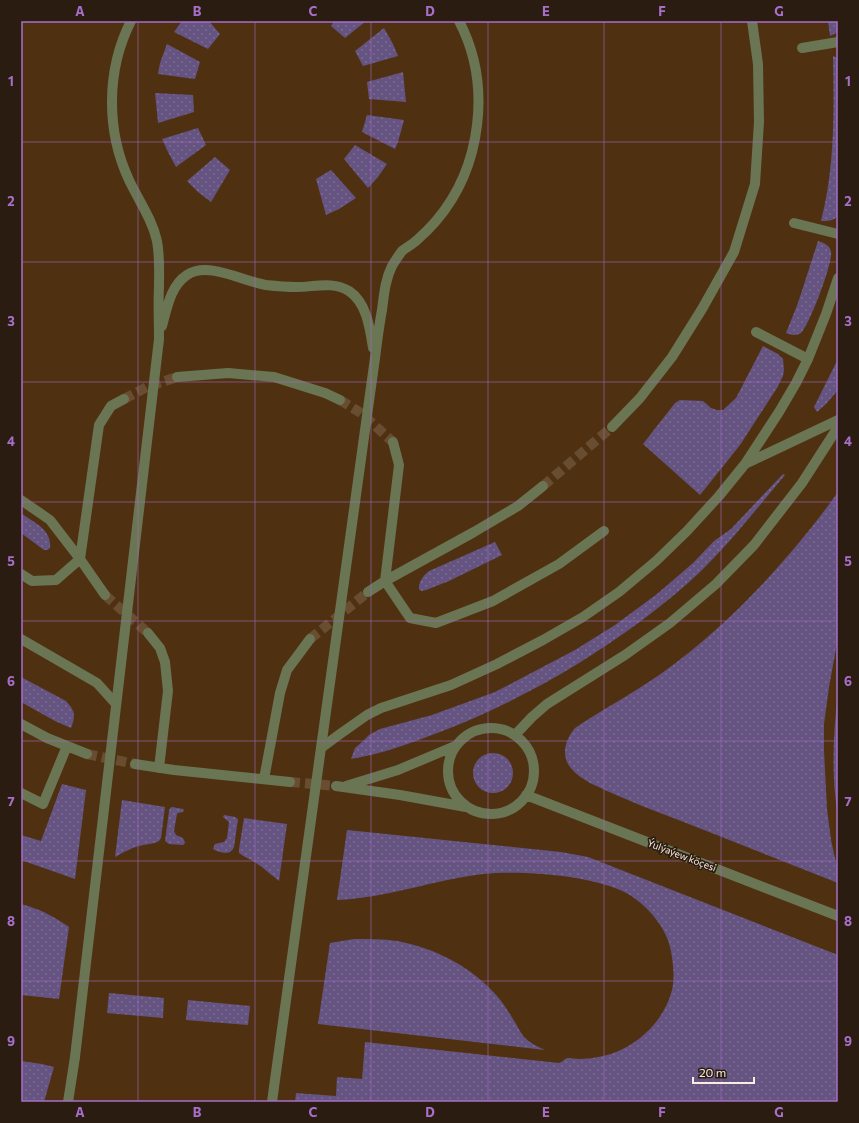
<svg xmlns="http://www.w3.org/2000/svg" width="859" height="1123" font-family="Commissioner,sans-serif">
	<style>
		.grass { fill: url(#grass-dots) }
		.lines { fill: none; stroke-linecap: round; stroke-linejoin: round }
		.minor-tunnel { stroke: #694d31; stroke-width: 10; stroke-dasharray: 10 5; stroke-linecap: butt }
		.minor { stroke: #6a7553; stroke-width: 10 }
		.minor-bridge { stroke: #6a7553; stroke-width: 10 }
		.grid { fill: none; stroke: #a86fca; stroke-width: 1; stroke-opacity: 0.55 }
		.labels { text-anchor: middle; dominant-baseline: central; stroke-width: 3.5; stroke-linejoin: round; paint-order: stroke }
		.street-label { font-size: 10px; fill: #fcecdf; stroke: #2a1c10 }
		.neatline { fill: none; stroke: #a86fca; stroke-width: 1.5 }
		.grid-label { font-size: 13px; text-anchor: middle; font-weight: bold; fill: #a86fca }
	</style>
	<defs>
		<pattern id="grass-dots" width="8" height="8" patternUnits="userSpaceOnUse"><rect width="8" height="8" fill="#655381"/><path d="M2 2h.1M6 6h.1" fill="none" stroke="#7c6c92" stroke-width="1.8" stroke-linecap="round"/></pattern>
	</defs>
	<rect width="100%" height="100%" fill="#4f3112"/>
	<path class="grass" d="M182,21H209L220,34L208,49L174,32Z
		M334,21H366L345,38L331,26Z
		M828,21H838V32L830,36Z
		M384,28L393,44L398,56L363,66L355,51Z
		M167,44L200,62L195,79L158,74L160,63Z
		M833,56L838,58V216C833,221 828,221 821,221C835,167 834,112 833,56Z
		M403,72L406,102L369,99L367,82Z
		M155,93L193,95L194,112L158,123Z
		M367,115L404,120L398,142L395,149L362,132Z
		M198,128L206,145L176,167L168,152L162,139Z
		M355,145L387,164L378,177L368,188L344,159Z
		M215,157L230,170L211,202L198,192L187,181Z
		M331,170L356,198L339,209L326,215L316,179Z
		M818,241C824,243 830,245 831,252C833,263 809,326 801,333C796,336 791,335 786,333L798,303Z
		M763,346L778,354L783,359L784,370L783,376L777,388L740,445L700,495L643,444L675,403L680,400L703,401L711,408L717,410H723L736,398Z
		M838,359V390L826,404L817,412L814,407Z
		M783,474L785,475C757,508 730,543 699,573C681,590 661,606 641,621C579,667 512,704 440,732C411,743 382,754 351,759L355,748L362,742L369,735L380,729L432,715L495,692L575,650L615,625L657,594L693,563L714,541L731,529Z
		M838,492V638L829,687L824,724V751L827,809L831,840L838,872V883C784,862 730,840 676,819C655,811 634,803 614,794C599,787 581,781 570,767C561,755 565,740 575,728C603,709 634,693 662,673C728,626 791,558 838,492Z
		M21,513C34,523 52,529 50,548L47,550H44L21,533Z
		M495,542L502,555L449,581L426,590L421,591L419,589C418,582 424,575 429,571Z
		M21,677L66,701C75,711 76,715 71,728L55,721L21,702Z
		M838,694V816C831,775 833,735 838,694Z
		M473 773a20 20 0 1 1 40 0a20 20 0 1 1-40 0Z
		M62,784L86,790L75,879L21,860V835L41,841Z
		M122,800L165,807L161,838L159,841C154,844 148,844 143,845C133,847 124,852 115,857Z
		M172,807L183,809L184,810L183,812L178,813L177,814L174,831L176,835C180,837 184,837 185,843L183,845L169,844L165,841L169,811L170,808Z
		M224,815L235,817L238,819L234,847C231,856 220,853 213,849L215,844L224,842L227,838L229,822L223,817Z
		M244,818L287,824L279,881C271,875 264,868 256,863C250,859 244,857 239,853V849Z
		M347,830L561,852L588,857L838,955V1102H295L296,1093L336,1096L337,1077L362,1079L365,1042L559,1063C562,1062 565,1059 567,1058C571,1058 576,1059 579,1059C587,1059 595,1058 603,1056C635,1049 664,1022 672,990C675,977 673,963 671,951C667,928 648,906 628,894C595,875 521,870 483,874C433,880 387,898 337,900Z
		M21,904C40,909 53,916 69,927L59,999L21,995Z
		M354,939C368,939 382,939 397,941C435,948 472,967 497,996C503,1003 508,1011 513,1019C517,1025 520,1032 524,1037C530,1043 538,1047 545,1050L318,1024L330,943Z
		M109,993L164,998L163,1018L107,1013Z
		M188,1000L250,1006L248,1025L186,1020Z
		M21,1061L42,1064L54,1067L44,1102H21Z"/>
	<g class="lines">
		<path class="minor-tunnel" d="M124,399L147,387L177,377
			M340,400L361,413L393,442
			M543,486L612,427
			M105,595L148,633
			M310,639L368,592
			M87,754L135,764
			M290,782L336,786"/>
		<path class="minor" d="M131,21C106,70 106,131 129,180C139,201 152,219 157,241C160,257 159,271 159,287C158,304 159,321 159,339
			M802,48L838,42
			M794,223L838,234
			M162,326C167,309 170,286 187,275C208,261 242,281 266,285C275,286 286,287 296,287C314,287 333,281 349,291C367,303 370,329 373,348
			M756,332L808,359
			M375,358C377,342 379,326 382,310C384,295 385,280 392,266C395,261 399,255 402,251C407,247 413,244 417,240C424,234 430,228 436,221C482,167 492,84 459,21
			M177,377L228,373L274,377L325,393L340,400
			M612,427L640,398L672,357L702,309L734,252L755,184L759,122L758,64L752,21
			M393,442L399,465L385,581L410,618L436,623L493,601L559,564L604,531
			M745,464L838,420
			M21,500L50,520L80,559L105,595
			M21,574L32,581L56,580L80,559L99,425L111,406L124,399
			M368,592L385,581L474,532L518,506L543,486
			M148,633L160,648L165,662L168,691L159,768
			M21,639L97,683L116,704
			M21,724L47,738L87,754
			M448 771a43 43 0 1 1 86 0a43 43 0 1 1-86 0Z
			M515,735L532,717L547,704L625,655L670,623L716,584L754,545L802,483L838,427
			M321,748L340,734L367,715L381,708L451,685L497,664L543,640L583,617L619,592L656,561L687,531L719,496L745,464L779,412L796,383L808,359L826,314L838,278
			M135,764L174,770L290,782
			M264,779L280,693L287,670L310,639
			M336,786L400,795L466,807
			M346,786L398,770L455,746
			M21,793L43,804L67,746
			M526,795L838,916
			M68,1102L75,1057
			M272,1102L274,1087"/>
		<path class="minor-bridge" d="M75,1057L159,339
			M274,1087L375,358"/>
	</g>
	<path class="grid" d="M138,21V1102M255,21V1102M371,21V1102M488,21V1102M604,21V1102M721,21V1102M21,142H838M21,262H838M21,382H838M21,502H838M21,621H838M21,741H838M21,861H838M21,981H838"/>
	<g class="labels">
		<g class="street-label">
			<text transform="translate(682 855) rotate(21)">Ýulýaýew köçesi</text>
		</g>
	</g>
	<rect width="859" height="1123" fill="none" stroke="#2a1c10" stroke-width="44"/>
	<path d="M693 1077v6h61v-6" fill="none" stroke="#fcecdf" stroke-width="2"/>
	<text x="699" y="1077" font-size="12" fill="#fcecdf" stroke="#2a1c10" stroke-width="3" paint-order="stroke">20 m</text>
	<rect x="22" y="22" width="815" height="1079" class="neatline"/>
	<g class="grid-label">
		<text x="80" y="16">A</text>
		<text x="197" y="16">B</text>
		<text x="313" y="16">C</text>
		<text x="430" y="16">D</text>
		<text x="546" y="16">E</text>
		<text x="662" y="16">F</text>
		<text x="779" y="16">G</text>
		<text x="11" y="86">1</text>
		<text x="848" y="86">1</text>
		<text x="11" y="206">2</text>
		<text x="848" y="206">2</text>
		<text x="11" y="326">3</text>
		<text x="848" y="326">3</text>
		<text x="11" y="446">4</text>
		<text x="848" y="446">4</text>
		<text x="11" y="566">5</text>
		<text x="848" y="566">5</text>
		<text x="11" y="686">6</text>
		<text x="848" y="686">6</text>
		<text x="11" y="806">7</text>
		<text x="848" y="806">7</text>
		<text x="11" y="926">8</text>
		<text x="848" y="926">8</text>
		<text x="11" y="1046">9</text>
		<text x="848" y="1046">9</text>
		<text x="80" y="1117">A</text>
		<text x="197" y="1117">B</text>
		<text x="313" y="1117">C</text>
		<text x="430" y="1117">D</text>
		<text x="546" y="1117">E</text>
		<text x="662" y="1117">F</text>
		<text x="779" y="1117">G</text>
	</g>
</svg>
